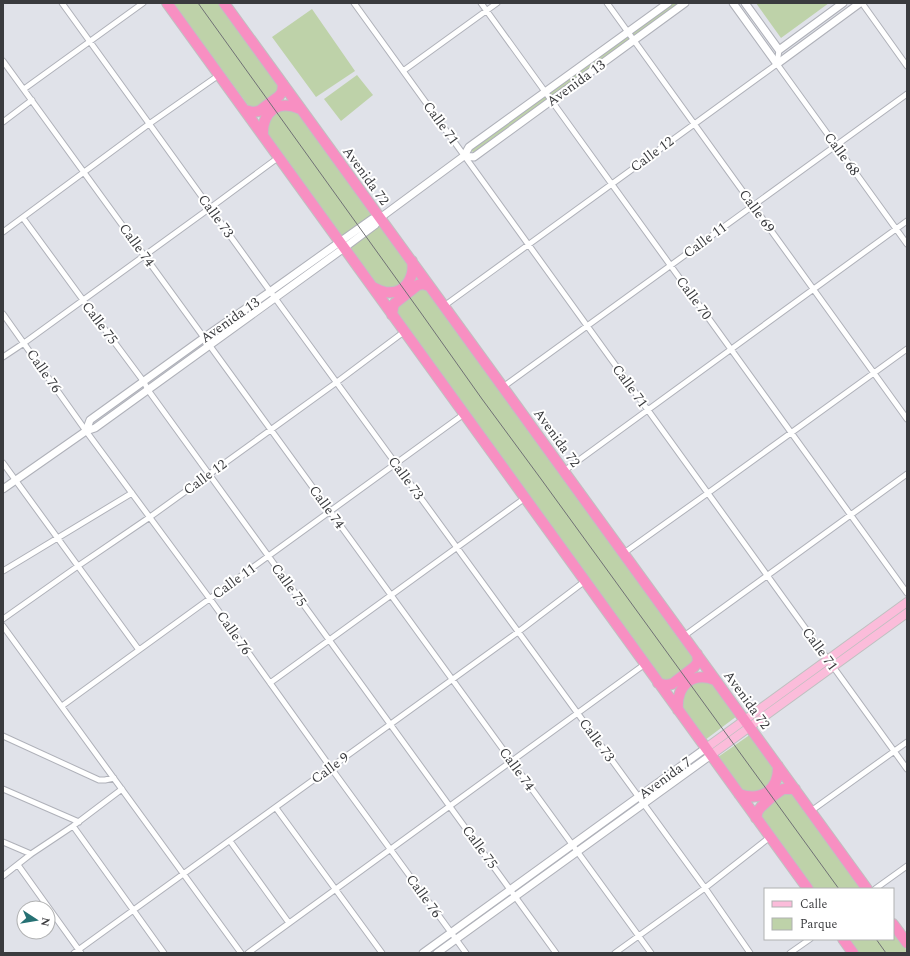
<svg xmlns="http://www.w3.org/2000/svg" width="910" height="956" font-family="Spectral,serif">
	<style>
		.green { fill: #bed2a9 }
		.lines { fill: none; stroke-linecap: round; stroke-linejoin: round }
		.street-casing { stroke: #afb1b9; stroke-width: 7 }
		.secondary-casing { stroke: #afb1b9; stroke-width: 9 }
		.primary-casing { stroke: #c0c0c1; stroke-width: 10 }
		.highway-casing { stroke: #c0c0c1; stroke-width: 12 }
		.street { stroke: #fff; stroke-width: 5 }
		.secondary { stroke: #fff; stroke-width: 7 }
		.primary { stroke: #fbbcda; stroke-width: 8 }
		.highway { stroke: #f88fc2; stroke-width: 10 }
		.tram { stroke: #707175; stroke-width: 1 }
		.labels { text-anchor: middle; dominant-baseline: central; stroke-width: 4; stroke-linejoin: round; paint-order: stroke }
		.street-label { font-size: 14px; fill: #3a3b3e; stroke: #fff }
	</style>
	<rect width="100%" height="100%" fill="#e0e2e9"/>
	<path class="green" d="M173,3H218L279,86V90L257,110L250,108Z
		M671,3H679L474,152L470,151L472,148Z
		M756,3H829L781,38Z
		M312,9L355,71L316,97L272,37Z
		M357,75L373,95L341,121L324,99Z
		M278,110H292L299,114L374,214L342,238L269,136L267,131L268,119Z
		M381,224L408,262V278L393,289L376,285L349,248Z
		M425,286L696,661L670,682L663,681L395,311L396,305Z
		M703,679L716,684L737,716L705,740L684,711L682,706L684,692L689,686Z
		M751,734L774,768L775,773L765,791L748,793L741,789L718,757Z
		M784,792L792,793L862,889H813L760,816L762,808Z
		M893,932L907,951V953H859L849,939H893Z"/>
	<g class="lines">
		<g class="street-casing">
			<path id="street" d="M62,3L275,298L705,888L750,953
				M354,3L907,769
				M481,3L907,593
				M607,3L907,419
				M862,3L907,66
				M779,50L777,64L907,244
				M3,61L651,953
				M403,71L497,3
				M24,89L143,3
				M3,122L32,100
				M23,218L83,300L144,382L148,390C283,578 421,764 556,953
				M3,232L149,124L219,75
				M444,306L777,64
				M3,314L86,431L210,599L331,768L466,953
				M3,357L24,343L210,208L279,157
				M503,387L907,94
				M3,463L139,650
				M564,471L907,221
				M624,553L708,493L907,349
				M3,571L132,493
				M3,619L78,566L150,517L337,382L405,331
				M3,626L241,953
				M684,636L907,474
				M270,683L525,498
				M62,706L139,650L464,414
				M3,736L99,780H105L114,778
				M3,789L79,822
				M276,808L382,953
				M811,811L907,742
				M73,826L164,953
				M230,841L289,923
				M3,842L31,854
				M18,865L81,953
				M3,876L31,854L73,826L122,789
				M875,889L907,866
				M74,953L518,632L585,581
				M248,953L645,664
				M615,953L705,888L770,837
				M790,953L810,939"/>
		</g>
		<g class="secondary-casing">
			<path id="secondary" d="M733,3L777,64L860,3
				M745,3L779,50L843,3
				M464,156L474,157L685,3
				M86,431L90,420L212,332L271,291L372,219L380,218
				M3,489L86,431L95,428L344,248L375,225L380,218L464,156L469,147L668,3
				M423,953L706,748
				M437,953L711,755"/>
		</g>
		<g class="primary-casing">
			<path id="primary" d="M706,748L907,602
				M711,755L907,613"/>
		</g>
		<g class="highway-casing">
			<path id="highway" d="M167,3L808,889
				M224,3L867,889
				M245,110L253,112L259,111L279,96L282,92L283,84
				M263,135C262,112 278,99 300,109
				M373,287C377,289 380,291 385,292C404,295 415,278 412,261
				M392,315L393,308L394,304L418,285L423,284L429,286
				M658,683L666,685L672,684L694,667L698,662L697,654
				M678,710C676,686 692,671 715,680
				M739,794C761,802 779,790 778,766
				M756,818L758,811L761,807L772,797L783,789H795
				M893,924L907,943
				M843,939L853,953"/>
		</g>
		<use href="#street" class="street"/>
		<use href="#secondary" class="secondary"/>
		<use href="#primary" class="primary"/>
		<use href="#highway" class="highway"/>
		<path class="tram" d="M198,3L421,313L482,399L541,479L839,889
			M876,939L886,953"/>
	</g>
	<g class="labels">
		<g class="street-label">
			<text transform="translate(576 83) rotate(-36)">Avenida 13</text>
			<text transform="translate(441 123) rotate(54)">Calle 71</text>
			<text transform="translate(652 154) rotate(-36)">Calle 12</text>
			<text transform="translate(842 154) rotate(54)">Calle 68</text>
			<text transform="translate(366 176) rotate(54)">Avenida 72</text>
			<text transform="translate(757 211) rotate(54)">Calle 69</text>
			<text transform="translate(216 216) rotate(54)">Calle 73</text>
			<text transform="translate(705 240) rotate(-36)">Calle 11</text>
			<text transform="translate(137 245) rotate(54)">Calle 74</text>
			<text transform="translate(694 298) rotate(54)">Calle 70</text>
			<text transform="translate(230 320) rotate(-35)">Avenida 13</text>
			<text transform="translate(100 323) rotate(53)">Calle 75</text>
			<text transform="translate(44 371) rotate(55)">Calle 76</text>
			<text transform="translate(630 386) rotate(54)">Calle 71</text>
			<text transform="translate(557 438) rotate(54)">Avenida 72</text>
			<text transform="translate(205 477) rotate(-36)">Calle 12</text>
			<text transform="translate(406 478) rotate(54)">Calle 73</text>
			<text transform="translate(327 507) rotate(54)">Calle 74</text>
			<text transform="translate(234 581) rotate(-36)">Calle 11</text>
			<text transform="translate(289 585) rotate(54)">Calle 75</text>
			<text transform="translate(234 633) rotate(55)">Calle 76</text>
			<text transform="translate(820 649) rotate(54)">Calle 71</text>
			<text transform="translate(747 700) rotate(54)">Avenida 72</text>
			<text transform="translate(597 740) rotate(54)">Calle 73</text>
			<text transform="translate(330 768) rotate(-36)">Calle 9</text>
			<text transform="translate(517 769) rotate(54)">Calle 74</text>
			<text transform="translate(665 778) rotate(-36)">Avenida 7</text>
			<text transform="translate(480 847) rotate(54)">Calle 75</text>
			<text transform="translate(424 896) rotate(54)">Calle 76</text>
		</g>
	</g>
	<rect width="910" height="956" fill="none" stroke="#3a3b3e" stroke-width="8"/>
	<rect x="764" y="888" width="130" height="52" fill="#ffffff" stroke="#b0b1b2"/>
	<rect x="772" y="901" width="20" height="6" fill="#fbbcda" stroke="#b0b1b2"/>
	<text x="800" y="908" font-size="12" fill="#3a3b3e">Calle</text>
	<rect x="772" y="918" width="20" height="12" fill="#bed2a9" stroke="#b0b1b2"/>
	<text x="800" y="928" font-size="12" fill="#3a3b3e">Parque</text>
	<g transform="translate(36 920) rotate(102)"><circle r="19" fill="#ffffff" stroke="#b0b1b2"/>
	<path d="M0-3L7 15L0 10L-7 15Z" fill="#267174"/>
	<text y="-6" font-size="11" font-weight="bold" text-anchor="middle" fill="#3a3b3e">N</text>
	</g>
</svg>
